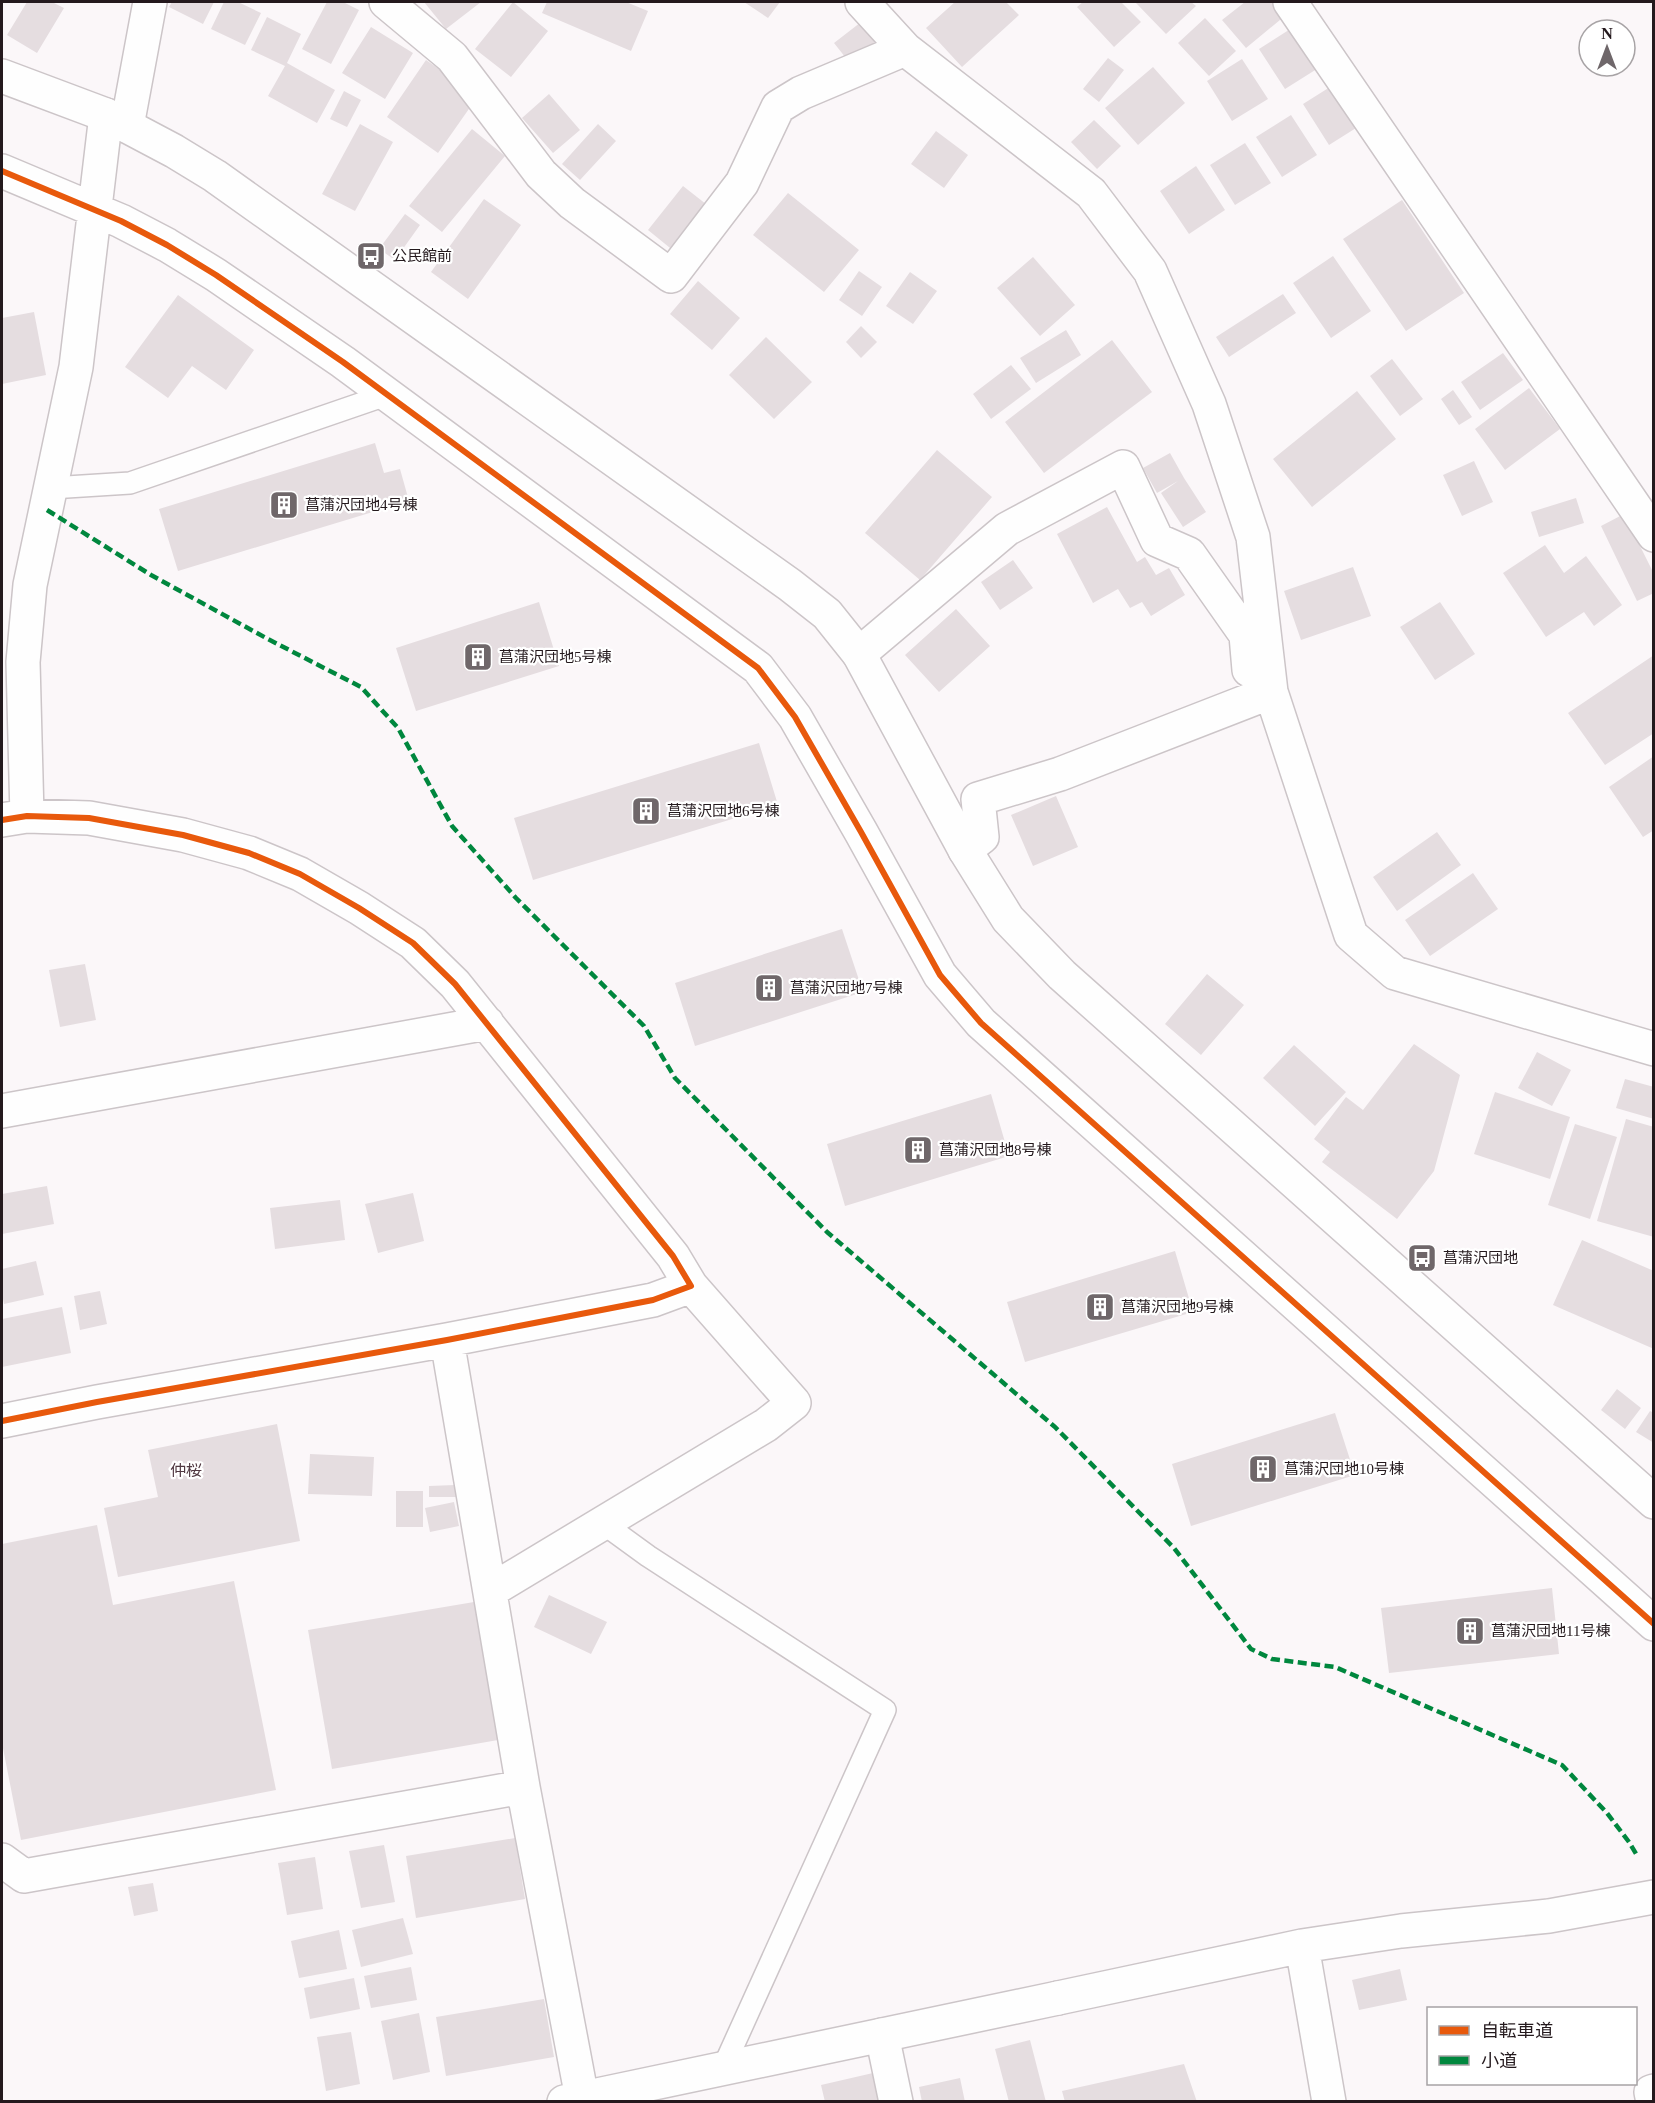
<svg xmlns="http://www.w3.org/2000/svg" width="1655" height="2103" font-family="'Times New Roman','Noto Sans JP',serif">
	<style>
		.building { fill: #e5dde0 }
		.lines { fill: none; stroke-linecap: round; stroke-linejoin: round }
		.service-casing { stroke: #ccc5c8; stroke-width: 24 }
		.minor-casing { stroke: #ccc5c8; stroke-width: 36 }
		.tertiary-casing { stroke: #ccc5c8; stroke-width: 36 }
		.service { stroke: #fefefe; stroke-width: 21 }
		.minor { stroke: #fefefe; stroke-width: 33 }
		.tertiary { stroke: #fefefe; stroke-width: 33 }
		.quiet { stroke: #00873e; stroke-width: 4.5; stroke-dasharray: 9 4.5; stroke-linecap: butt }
		.cycleway-casing { stroke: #fff; stroke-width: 10 }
		.cycleway { stroke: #e8590c; stroke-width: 6 }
		.labels { text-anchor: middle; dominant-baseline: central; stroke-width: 4.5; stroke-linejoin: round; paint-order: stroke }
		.poi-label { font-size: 15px; fill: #24191d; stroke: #fff; text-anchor: start }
		.neighbourhood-label { font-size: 16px; fill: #513942; stroke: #fff }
	</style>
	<rect width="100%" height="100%" fill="#fbf7f9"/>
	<path class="building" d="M27,2H52L64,8L37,53L7,35Z
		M172,2H214L203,24L169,7Z
		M224,2H238L261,13L245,45L211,29Z
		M327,2H343L359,10L331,64L302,49Z
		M424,2H481L446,29Z
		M513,2L548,31L511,77L475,49Z
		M547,2H626L648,11L631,51L542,13Z
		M744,2H780L768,18Z
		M955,2H1006L1019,15L962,67L926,28Z
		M1083,2H1121L1141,22L1114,47L1077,7Z
		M1135,2H1191L1196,6L1166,34Z
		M1245,2H1275L1286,15L1246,48L1222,20Z
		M267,17L301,34L287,63L335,90L317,123L268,96L285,66L251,50Z
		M1205,18L1236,51L1209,76L1178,43Z
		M865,19L884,42L853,67L834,43Z
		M1295,26L1320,67L1285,89L1259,49Z
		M371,27L413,53L385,99L342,73Z
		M1108,58L1124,70L1099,102L1083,89Z
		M1242,59L1268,99L1232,121L1207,81Z
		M426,60L478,96L438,153L387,117Z
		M1153,67L1185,103L1138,145L1105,108Z
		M1338,82L1364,123L1329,145L1303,104Z
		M344,91L361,100L347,127L330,119Z
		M549,94L580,130L553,153L522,118Z
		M1291,115L1317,155L1282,177L1256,137Z
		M1094,120L1121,146L1097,169L1071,142Z
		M360,124L393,142L355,211L322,194Z
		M598,124L616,141L580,180L562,164Z
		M472,129L505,156L442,232L409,206Z
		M936,131L968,155L944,188L911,164Z
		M1245,143L1271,183L1235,205L1210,165Z
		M1196,166L1225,210L1189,234L1160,191Z
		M683,186L711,208L675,252L648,230Z
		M788,193L859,250L824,292L753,235Z
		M484,199L521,225L468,299L431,272Z
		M1402,200L1464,293L1406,331L1343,239Z
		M405,214L420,225L395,260L379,249Z
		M1333,256L1371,311L1331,338L1293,283Z
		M1033,257L1075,305L1040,336L997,288Z
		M859,271L882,287L862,316L839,300Z
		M910,272L937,291L913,324L886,306Z
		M698,281L740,318L712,350L670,314Z
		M1283,294L1296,313L1229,357L1216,337Z
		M178,295L254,350L226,390L192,366L168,398L125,367Z
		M34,312L46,375L2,384V318Z
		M861,326L877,342L861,358L846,342Z
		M1066,330L1081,355L1036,383L1020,358Z
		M766,337L812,382L774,419L729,375Z
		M1112,340L1152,392L1044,473L1005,422Z
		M1503,353L1523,380L1480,410L1461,382Z
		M1392,359L1423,399L1400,416L1370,376Z
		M1011,365L1031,389L991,419L973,394Z
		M1529,388L1560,429L1505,470L1475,429Z
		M1453,390L1472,417L1459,425L1441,399Z
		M1357,391L1396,439L1312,507L1273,459Z
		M375,443L384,473L400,469L409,501L178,571L159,509Z
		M937,450L992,497L920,580L865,533Z
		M1170,453L1184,478L1206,512L1183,527L1161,493L1178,481L1157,493L1143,468Z
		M1474,461L1493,502L1462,516L1443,475Z
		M1576,498L1584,523L1539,537L1531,512Z
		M1107,507L1137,562L1145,557L1156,575L1169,568L1185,595L1151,616L1142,602L1130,608L1118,589L1093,603L1057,534Z
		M1624,514L1654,574V593L1637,601L1601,526Z
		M1545,545L1564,573L1586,556L1622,605L1594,626L1584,612L1546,637L1503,573Z
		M1013,560L1033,588L1000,610L981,582Z
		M1353,567L1371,616L1301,640L1284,591Z
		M539,602L559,666L416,711L396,648Z
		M1440,602L1475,654L1435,680L1400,627Z
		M956,609L990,646L939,692L905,655Z
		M1654,655V733L1605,765L1568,713Z
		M759,743L778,805L533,880L514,818Z
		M1654,756V830L1643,837L1609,787Z
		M1056,796L1078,847L1033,866L1011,815Z
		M1437,832L1461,865L1397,911L1373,877Z
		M1473,873L1498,909L1430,956L1405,920Z
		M842,929L863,992L695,1046L675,983Z
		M85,964L96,1020L60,1027L49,970Z
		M1207,974L1244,1005L1201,1055L1165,1024Z
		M1414,1044L1460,1075L1434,1171L1397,1219L1322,1162L1330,1152L1314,1139L1346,1097L1363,1110Z
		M1294,1045L1346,1092L1315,1126L1263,1078Z
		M1537,1052L1571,1070L1552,1106L1518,1088Z
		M1625,1079L1654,1087V1119L1616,1108Z
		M1495,1092L1570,1117L1550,1179L1474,1154Z
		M991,1094L1009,1156L845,1206L827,1144Z
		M1626,1119L1654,1127V1237L1597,1221Z
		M1575,1124L1617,1137L1590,1219L1548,1205Z
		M47,1186L54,1224L2,1234V1194Z
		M413,1193L424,1241L378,1253L365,1204Z
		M340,1200L345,1240L275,1249L270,1208Z
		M1582,1240L1654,1271V1349L1553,1305Z
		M1175,1251L1193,1312L1025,1362L1007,1302Z
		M36,1261L44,1295L4,1304L2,1294V1269Z
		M100,1291L107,1324L80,1330L74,1296Z
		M62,1307L71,1353L2,1367V1319Z
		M1617,1389L1641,1408L1625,1429L1601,1410Z
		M1650,1411L1654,1413V1443L1636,1432Z
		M1335,1413L1355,1475L1191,1526L1172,1464Z
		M277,1424L300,1541L118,1577L104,1508L158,1497L148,1450Z
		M310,1454L374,1457L372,1496L308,1494Z
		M455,1485L456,1497H429V1486Z
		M396,1491H423V1527H396Z
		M454,1502L459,1526L430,1532L425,1508Z
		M97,1525L113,1605L234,1581L276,1790L21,1840L2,1743V1544Z
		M1552,1588L1559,1654L1389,1673L1381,1608Z
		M549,1595L607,1622L591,1654L534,1627Z
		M474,1602L498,1740L332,1769L308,1630Z
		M515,1838L525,1899L416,1918L406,1856Z
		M384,1845L395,1902L361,1908L349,1851Z
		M315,1857L323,1909L287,1915L278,1863Z
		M153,1883L158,1911L134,1916L128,1887Z
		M403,1918L413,1954L361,1967L352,1930Z
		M339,1930L347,1969L299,1978L291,1941Z
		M411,1967L417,2000L371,2008L364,1976Z
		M1400,1969L1407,2000L1359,2010L1352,1980Z
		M354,1978L360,2009L310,2019L304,1988Z
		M544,1999L554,2057L446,2076L436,2017Z
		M419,2013L430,2072L393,2080L381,2021Z
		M351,2032L360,2084L326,2091L317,2037Z
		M1030,2040L1046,2102H1009L995,2049Z
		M1184,2064L1197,2102H1065L1062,2091Z
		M873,2073L879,2102H825L821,2085Z
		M960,2078L965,2102H922L919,2087Z"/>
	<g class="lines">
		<g class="service-casing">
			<path id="service" d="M51,488L130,483L386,395
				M604,1524L648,1556L885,1710L723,2068"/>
		</g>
		<g class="minor-casing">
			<path id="minor" d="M386,2L452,57L541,174L572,203L671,276L742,183L778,107L801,93L905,49
				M862,2L905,49L1091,193L1150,271L1209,404L1253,537L1271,692L1351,935L1395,973L1654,1049
				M1290,2L1654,535
				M127,126L150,2
				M2,171L121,221L167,245L216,275L343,362L758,668L795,717L861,832L940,975L981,1023L1654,1624
				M859,654L1007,529L1123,467L1157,540L1189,554L1246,635L1249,670
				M27,816L23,662L30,585L76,367L106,115
				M2,820L27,816L89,818L183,835L249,853L300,874L359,908L413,943L455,984L673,1256L691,1286L653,1300L447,1340L97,1402L2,1421
				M965,850L982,837L978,799L1060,774L1271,692
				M2,1111L487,1023
				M447,1340L523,1787L582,2098
				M490,1591L766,1425L794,1403L691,1286
				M2,1860L24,1876L523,1787
				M1302,1946L1329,2102
				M1058,1998L1302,1946L1401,1931L1549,1916L1654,1897
				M882,2035L896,2102
				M1653,2102L1651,2092L1654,2091"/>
		</g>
		<g class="tertiary-casing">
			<path id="tertiary" d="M2,76L106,115L174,151L215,176L790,585L827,614L859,654L965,850L1008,919L1062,975L1654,1502
				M564,2102L1058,1998"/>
		</g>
		<use href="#service" class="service"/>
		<use href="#minor" class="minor"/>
		<use href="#tertiary" class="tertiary"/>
		<path class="quiet" d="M47,510L151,575L266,638L361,687L398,728L452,826L516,898L644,1026L675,1078L827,1232L1055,1427L1174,1548L1251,1649L1272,1659L1335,1667L1562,1765L1607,1813L1629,1842L1638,1857"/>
		<g class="cycleway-casing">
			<path id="cycleway" d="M2,171L121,221L167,245L216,275L343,362L758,668L795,717L861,832L940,975L981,1023L1654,1624
				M2,820L27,816L89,818L183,835L249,853L300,874L359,908L413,943L455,984L673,1256L691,1286L653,1300L447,1340L97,1402L2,1421"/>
		</g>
		<use href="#cycleway" class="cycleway"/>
	</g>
	<defs>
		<g id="bus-square" transform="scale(1.5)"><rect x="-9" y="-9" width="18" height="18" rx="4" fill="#6f676a" stroke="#fff"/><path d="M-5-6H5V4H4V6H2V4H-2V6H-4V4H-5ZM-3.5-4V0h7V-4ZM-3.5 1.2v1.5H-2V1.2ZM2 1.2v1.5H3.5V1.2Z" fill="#fff"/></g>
		<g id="building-square" transform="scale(1.5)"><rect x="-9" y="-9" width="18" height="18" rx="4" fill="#6f676a" stroke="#fff"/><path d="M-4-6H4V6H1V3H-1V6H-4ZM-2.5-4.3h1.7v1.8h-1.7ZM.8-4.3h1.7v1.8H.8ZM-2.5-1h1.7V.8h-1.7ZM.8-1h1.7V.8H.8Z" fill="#fff"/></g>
	</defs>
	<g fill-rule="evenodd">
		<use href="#bus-square" x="371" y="256"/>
		<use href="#building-square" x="284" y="505"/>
		<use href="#building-square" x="478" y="657"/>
		<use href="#building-square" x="646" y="811"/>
		<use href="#building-square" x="769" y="988"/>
		<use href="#building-square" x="918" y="1150"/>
		<use href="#bus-square" x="1422" y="1258"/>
		<use href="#building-square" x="1100" y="1307"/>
		<use href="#building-square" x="1263" y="1469"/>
		<use href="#building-square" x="1470" y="1631"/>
	</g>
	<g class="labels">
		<g class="poi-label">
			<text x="392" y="256">公民館前</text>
			<text x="305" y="505">菖蒲沢団地4号棟</text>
			<text x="499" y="657">菖蒲沢団地5号棟</text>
			<text x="667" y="811">菖蒲沢団地6号棟</text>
			<text x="790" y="988">菖蒲沢団地7号棟</text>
			<text x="939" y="1150">菖蒲沢団地8号棟</text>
			<text x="1443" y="1258">菖蒲沢団地</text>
			<text x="1121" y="1307">菖蒲沢団地9号棟</text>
			<text x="1284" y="1469">菖蒲沢団地10号棟</text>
			<text x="1491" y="1631">菖蒲沢団地11号棟</text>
		</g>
		<g class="neighbourhood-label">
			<text x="186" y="1470">仲桜</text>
		</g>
	</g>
	<rect width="1655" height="2103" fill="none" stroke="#24191d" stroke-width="6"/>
	<rect x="1427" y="2007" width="210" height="78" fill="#ffffff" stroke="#a7a3a5" stroke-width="1.5"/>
	<rect x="1439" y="2026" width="30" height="9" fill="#e8590c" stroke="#a7a3a5" stroke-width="1.5"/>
	<text x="1481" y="2037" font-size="18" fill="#24191d">自転車道</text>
	<rect x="1439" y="2056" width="30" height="9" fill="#00873e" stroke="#a7a3a5" stroke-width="1.5"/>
	<text x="1481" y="2067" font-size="18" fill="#24191d">小道</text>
	<g transform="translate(1607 48)"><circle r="28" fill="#ffffff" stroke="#a7a3a5" stroke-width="1.5"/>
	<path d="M0-4.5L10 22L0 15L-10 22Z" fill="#6f676a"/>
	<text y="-9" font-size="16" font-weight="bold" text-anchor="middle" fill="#24191d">N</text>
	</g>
</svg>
